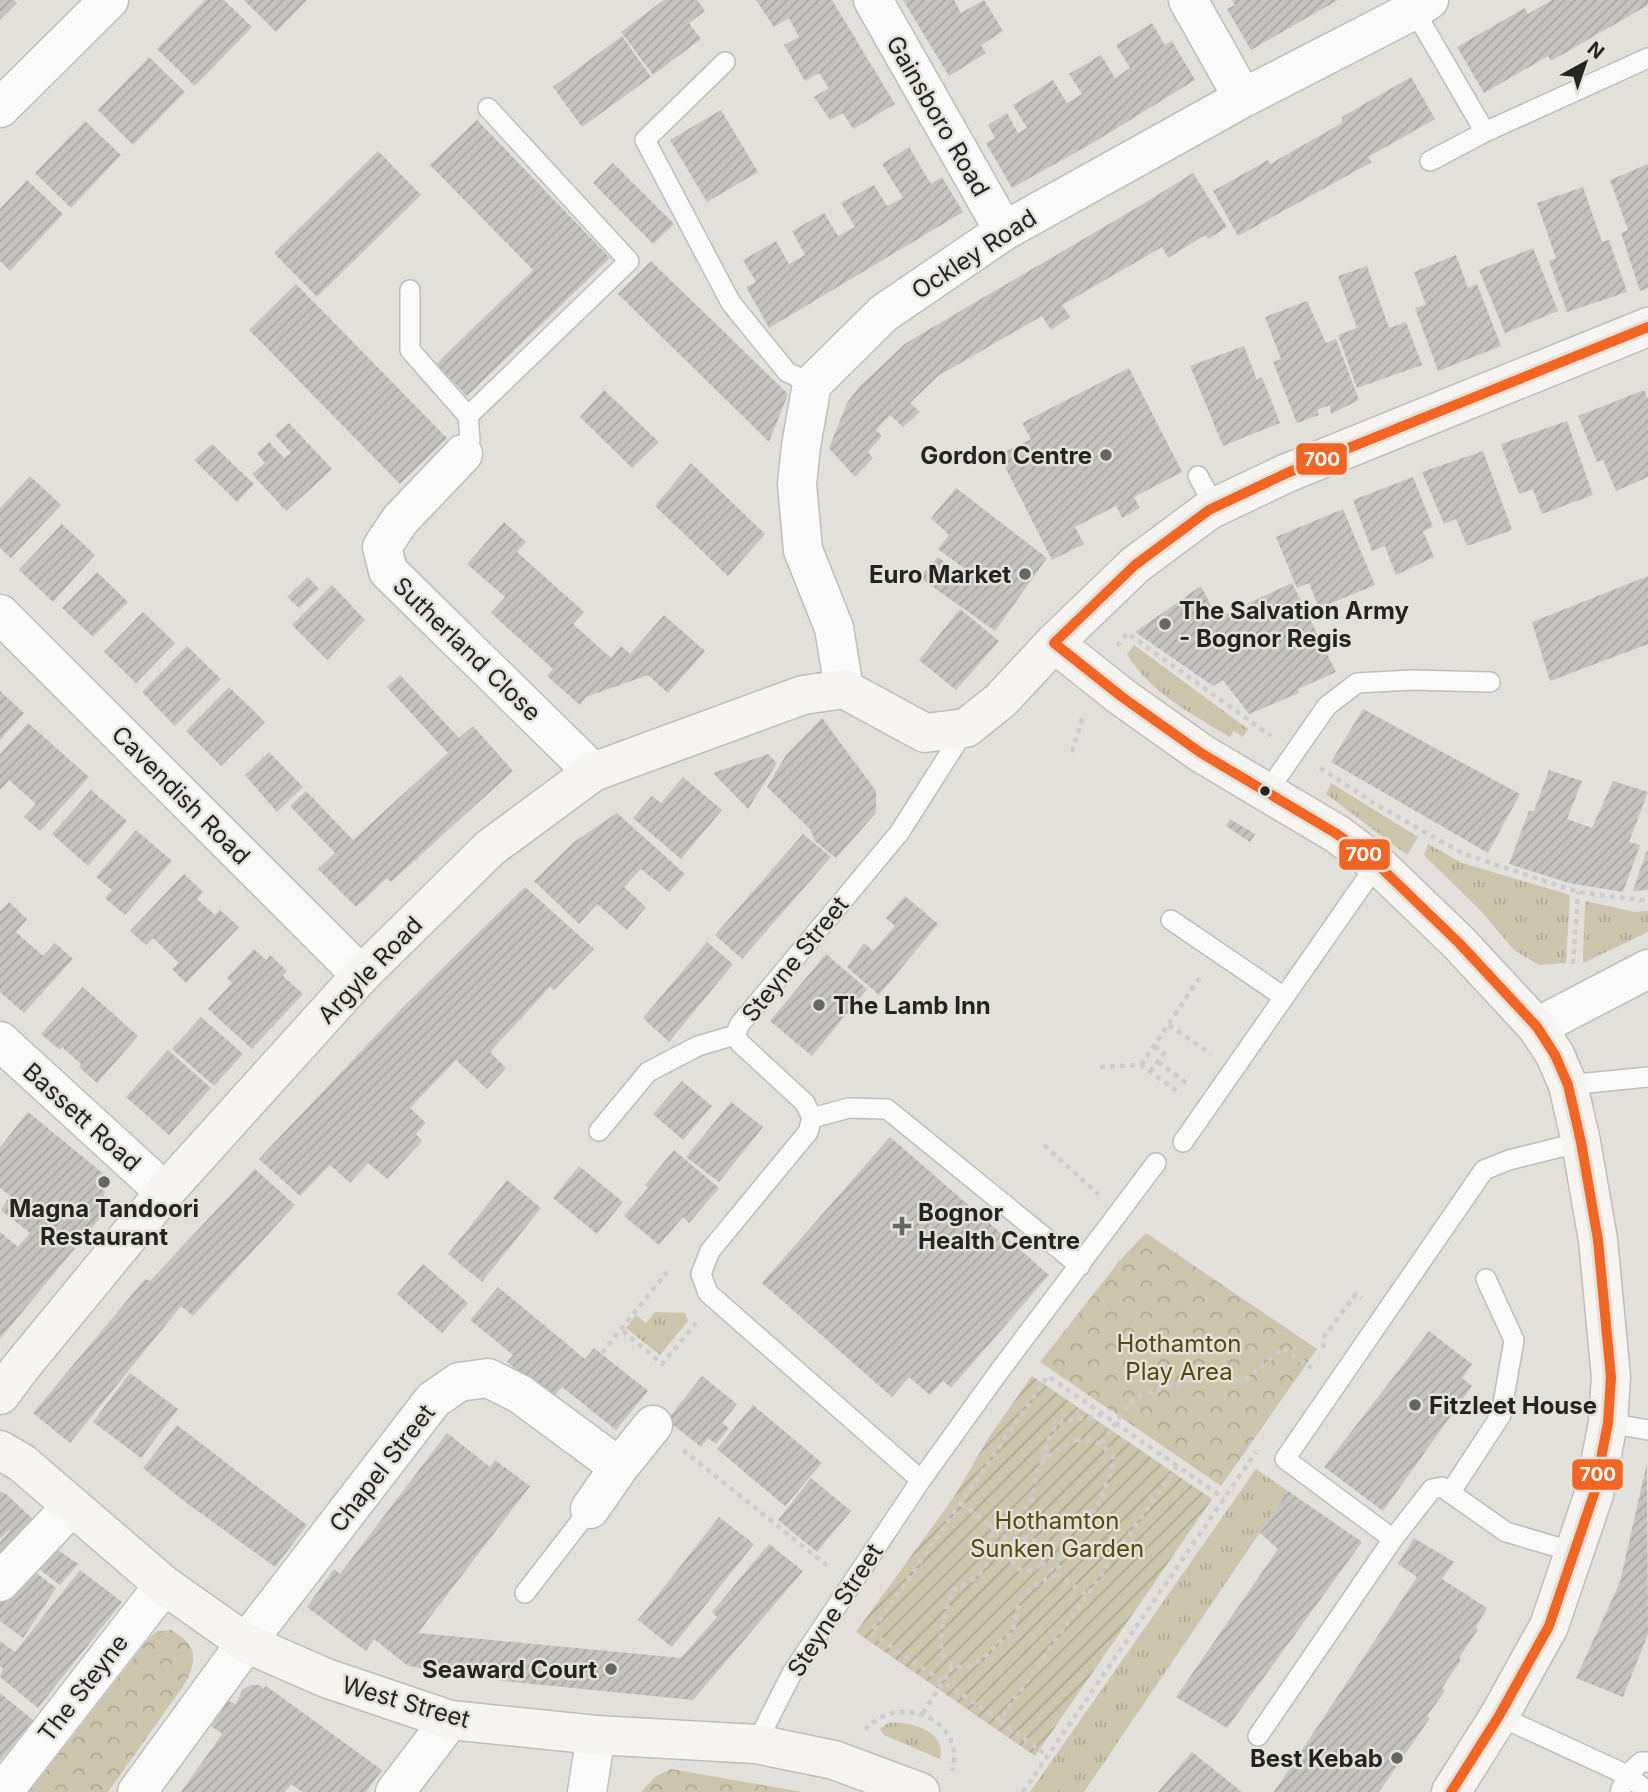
<svg xmlns="http://www.w3.org/2000/svg" width="1648" height="1792" font-family="Inter,sans-serif">
	<style>
		.grass { fill: url(#grass-tufts) }
		.park { fill: url(#park-crowns) }
		.garden { fill: url(#garden-furrows) }
		.building { fill: url(#building-hatch) }
		.lines { fill: none; stroke-linecap: round; stroke-linejoin: round }
		.lane-casing { stroke: #bfbeba; stroke-width: 22 }
		.street-casing { stroke: #bfbeba; stroke-width: 41 }
		.secondary-casing { stroke: #bfbeba; stroke-width: 41 }
		.path { stroke: #cecdcd; stroke-width: 4.5; stroke-dasharray: 5 5; stroke-linecap: butt }
		.lane { stroke: #fbfafa; stroke-width: 19 }
		.street { stroke: #fbfafa; stroke-width: 38 }
		.secondary { stroke: #f6f5f2; stroke-width: 38 }
		.bus-1-casing { stroke: #e4e2da; stroke-width: 16 }
		.bus-1 { stroke: #f26522; stroke-width: 10 }
		.poi-dot { fill: #666662; stroke: #e4e2da; stroke-width: 2.5 }
		.bus-dot { fill: #242421; stroke: #e4e2da; stroke-width: 2.5 }
		.labels { text-anchor: middle; dominant-baseline: central; stroke-width: 5; stroke-linejoin: round; paint-order: stroke }
		.street-label { font-size: 24px; fill: #242421; stroke: #e4e2da }
		.poi-label { font-size: 24px; font-weight: bold; fill: #242421; stroke: #e4e2da; text-anchor: end }
		.park-label { font-size: 24px; fill: #564a0c; stroke: #e4e2da }
		.line-badge { stroke: #e4e2da; stroke-width: 2.5 }
		.badge-label { font-size: 19px; text-anchor: middle; font-weight: bold; fill: #fff }
	</style>
	<defs>
		<pattern id="grass-tufts" width="24" height="20" patternUnits="userSpaceOnUse" patternTransform="scale(1.75)"><rect width="24" height="20" fill="#ccc6ad"/><path d="M3 7l-1-3M5 7V3M7 7l1-3M15 17l-1-3M17 17v-4M19 17l1-3" fill="none" stroke="#afaa95"/></pattern>
		<pattern id="park-crowns" width="20" height="18" patternUnits="userSpaceOnUse" patternTransform="scale(1.75)"><rect width="20" height="18" fill="#ccc6ad"/><path d="M2 6a3 3 0 1 1 6 0M12 15a3 3 0 1 1 6 0" fill="none" stroke="#afaa95"/></pattern>
		<pattern id="garden-furrows" width="10" height="10" patternUnits="userSpaceOnUse" patternTransform="scale(1.75)"><rect width="10" height="10" fill="#ccc6ad"/><path d="M-1 1l2-2M0 10L10 0M9 11l2-2" fill="none" stroke="#afaa95"/></pattern>
		<pattern id="building-hatch" width="6" height="6" patternUnits="userSpaceOnUse" patternTransform="scale(1.75)"><rect width="6" height="6" fill="#c5c4c0"/><path d="M-1 1l2-2M0 6l6-6M5 7l2-2" fill="none" stroke="#a9a8a5"/></pattern>
	</defs>
	<rect width="100%" height="100%" fill="#e2e1dc"/>
	<path class="grass" d="M1134,645L1248,729L1243,737L1234,731L1230,737C1192,714 1150,693 1127,654Z
		M1331,783L1418,837L1407,855L1326,794Z
		M1428,844L1462,863L1570,895L1566,963L1539,965L1514,950L1481,911L1424,855Z
		M1585,901L1635,912L1648,911V932L1583,963Z
		M655,1312L685,1313L688,1321L660,1355L626,1328L636,1315L646,1323Z
		M1256,1469L1288,1491L1084,1792H1030Z
		M888,1723C910,1721 947,1730 940,1759L884,1735L880,1729Z"/>
	<path class="park" d="M1146,1233L1317,1349L1221,1486L1040,1362L1121,1259Z
		M172,1630C196,1645 198,1656 186,1682L108,1792H29L150,1637L158,1631Z
		M671,1769L802,1792H641L656,1776Z"/>
	<path class="garden" d="M1032,1376L1212,1499L1035,1756L856,1632L954,1497L989,1437Z"/>
	<path class="building" d="M0,0H14L17,3L0,20Z
		M205,0H224L252,27L195,86L157,49Z
		M244,0H307L276,32Z
		M664,0H697L705,11L689,23L701,39L653,75L621,32Z
		M756,0H832L895,104L853,129L843,113L830,120L814,97L829,88L819,73L805,81L784,45L799,37L789,18L774,27Z
		M903,0H954L961,13L984,0L1003,31L981,45L986,53L949,76Z
		M1232,0H1338L1251,50L1227,9L1235,5Z
		M1552,0H1648V5L1551,61L1548,56L1484,93L1457,47L1525,8L1528,14Z
		M1152,23L1165,45L1172,41L1195,80L1096,141L1012,188L986,143L995,138L988,125L1007,113L1018,133L1027,128L1013,105L1053,80L1067,103L1082,94L1069,74L1101,55L1115,78L1130,68L1116,45Z
		M622,36L651,77L582,127L553,87Z
		M149,57L185,92L133,145L98,110Z
		M1411,77L1435,119L1368,157L1372,162L1238,236L1213,191L1268,160L1270,164L1342,123V117Z
		M721,110L758,172L707,202L670,140Z
		M477,120L610,258L467,396L436,364L533,270L430,165Z
		M85,121L121,155L71,208L35,173Z
		M909,147L931,184L942,177L963,212L769,328L746,287L756,282L743,260L776,241L789,264L805,255L792,231L824,213L838,236L855,227L841,203L874,185L887,206L903,198L882,164Z
		M378,151L421,195L317,297L274,253Z
		M613,163L674,224L653,244L593,183Z
		M1648,164V288L1640,291L1621,233L1628,230L1610,180Z
		M1193,173L1227,227L1208,239L1205,235L1168,258L1162,247L1062,305L1070,317L1051,330L1042,316L938,376L910,403L920,412L903,427L890,415L876,430L882,436L868,452L873,458L855,477L829,448L847,403L859,387L906,343L1138,207Z
		M27,180L63,214L10,271L0,261V209Z
		M1583,187L1602,242L1609,240L1627,292L1567,312L1549,261L1556,258L1537,203Z
		M1533,248L1558,311L1505,333L1479,270Z
		M1456,255L1468,288L1477,284L1501,346L1438,371L1415,308L1426,305L1414,272Z
		M651,261L788,394L769,442L618,294Z
		M1367,266L1389,328L1406,322L1422,365L1357,388L1338,335L1357,328L1338,276Z
		M296,284L447,438L400,484L249,330Z
		M1307,301L1326,343L1336,339L1359,400L1331,414L1330,405L1317,410L1319,415L1297,423L1273,362L1281,359L1265,317Z
		M1244,346L1257,380L1262,377L1280,423L1223,446L1190,366Z
		M1129,368L1182,472L1134,497L1140,508L1122,518L1116,506L1075,527L1084,544L1052,560L999,455L1031,439L1022,423Z
		M604,390L659,442L632,468L580,417Z
		M1644,390L1648,399V477L1616,491L1603,460L1597,462L1578,416Z
		M1567,421L1593,495L1542,514L1533,489L1519,494L1501,444Z
		M289,423L332,469L286,511L252,474L265,463L257,453L269,442L284,458L291,453L275,435Z
		M212,444L254,484L237,502L194,460Z
		M1483,451L1512,530L1467,546L1456,519L1444,524L1422,472Z
		M691,463L765,534L728,576L655,506Z
		M30,476L61,505L11,558L0,548V508Z
		M1413,477L1433,527L1423,531L1434,557L1396,575L1385,546L1372,551L1353,500Z
		M956,488L1047,558L995,631L919,577L938,557L966,578L969,572L938,549L949,535L931,518Z
		M1343,509L1375,585L1319,608L1309,583L1297,588L1276,537Z
		M504,522L526,542L517,552L584,612L573,624L611,658L621,646L630,654L664,615L705,651L668,693L648,675L586,697L580,705L547,676L553,669L491,613L505,597L467,564Z
		M62,524L95,555L53,602L19,570Z
		M97,572L128,602L93,637L62,608Z
		M1648,576V644L1550,681L1532,622Z
		M308,577L319,589L299,608L287,597Z
		M1292,583L1336,672L1298,689L1299,693L1249,714L1223,680L1213,686L1135,632L1201,586L1217,618Z
		M332,585L365,620L327,660L292,625Z
		M960,609L999,641L956,690L919,660Z
		M143,612L175,643L136,683L104,652Z
		M187,646L221,679L175,726L142,692Z
		M400,675L459,738L473,726L513,771L391,882L387,878L356,907L318,869L335,853L290,806L306,791L353,840L448,753L387,687Z
		M229,687L265,722L221,766L186,731Z
		M0,691L24,713L0,740Z
		M1363,709L1520,794L1488,853L1331,762Z
		M822,718L876,791V813L836,858L815,841L810,829L767,787L786,755Z
		M28,723L89,777L40,831L24,817L36,804L9,780L0,790V754Z
		M269,752L303,787L277,812L245,775Z
		M768,754L777,763L748,809L713,773Z
		M1549,770L1582,781L1567,819L1592,828L1613,781L1648,792L1629,842L1640,845L1623,892L1569,883L1509,864L1529,811H1534Z
		M683,777L722,810L681,859L633,818L652,796L661,803Z
		M91,790L127,821L88,866L52,834Z
		M617,813L685,874L669,892L641,869L624,887L646,907L627,930L597,904L579,924L534,881L574,842Z
		M1230,819L1255,834L1250,842L1226,826Z
		M136,830L172,861L125,915L105,898L112,890L96,877Z
		M803,834L831,857L742,959L715,935Z
		M1648,851V890L1633,891L1646,852Z
		M184,874L203,892L197,899L215,915L220,910L239,927L186,983L172,969L179,963L153,938L146,945L130,931Z
		M525,887L594,949L554,990L550,987L490,1052L506,1068L487,1089L456,1060L410,1108L426,1123L416,1134L422,1141L387,1179L368,1163L350,1183L330,1165L300,1196L259,1159L402,1008Z
		M905,896L938,924L879,995L847,967L864,943L873,951L895,926L886,918Z
		M9,902L27,919L16,932L43,956L55,943L73,959L24,1013L0,992V911Z
		M707,942L733,964L669,1042L643,1018Z
		M254,949L266,960L270,955L287,971L283,976L303,994L252,1049L208,1009L232,983L227,978Z
		M826,954L867,989L812,1056L770,1021Z
		M83,987L138,1036L97,1083L79,1067L81,1064L71,1055L62,1047L60,1050L41,1034Z
		M201,1017L243,1054L214,1086L172,1049Z
		M168,1050L211,1088L169,1135L126,1097Z
		M682,1081L712,1106L683,1140L653,1114Z
		M731,1102L763,1127L719,1182L686,1157Z
		M28,1112L105,1175L104,1213L0,1339V1232L18,1247L30,1233L1,1210L10,1196L0,1188V1147Z
		M890,1137L1049,1275L951,1388L943,1381L930,1395L909,1377L892,1397L762,1283Z
		M674,1150L719,1188L689,1223L683,1217L659,1245L624,1216L648,1188L645,1185Z
		M579,1166L623,1202L597,1234L553,1198Z
		M255,1169L295,1205L193,1316L181,1306L70,1443L33,1413L145,1279L150,1281Z
		M507,1180L541,1208L482,1282L448,1254Z
		M423,1264L468,1303L442,1333L397,1294Z
		M498,1287L585,1359L594,1348L648,1391L616,1430L562,1387L552,1399L507,1362L513,1355L470,1320Z
		M1429,1331L1472,1364L1462,1378L1472,1386L1383,1511L1324,1467Z
		M130,1373L178,1409L141,1458L93,1422Z
		M702,1376L737,1404L722,1423L729,1428L716,1444L708,1438L701,1447L667,1420Z
		M753,1405L822,1463L785,1506L717,1449Z
		M177,1425L307,1525L275,1567L184,1501L143,1468Z
		M447,1433L490,1467L495,1460L530,1486L418,1633L681,1658L717,1617L712,1612L769,1544L803,1571L693,1700L502,1681L408,1666L374,1639L366,1651L307,1607L334,1569L340,1574Z
		M1647,1463L1648,1634L1623,1697L1576,1678L1620,1582Z
		M811,1478L851,1511L817,1552L778,1520Z
		M1288,1491L1362,1542L1227,1728L1176,1697L1278,1549L1260,1533Z
		M0,1492L6,1494L35,1521L0,1557V1542L10,1531L9,1530L0,1539Z
		M719,1517L754,1544L672,1647L638,1620Z
		M1414,1538L1454,1562L1442,1579L1487,1608L1475,1628L1478,1629L1459,1658L1461,1660L1442,1688L1445,1691L1427,1716L1430,1718L1379,1792H1274L1417,1577L1398,1564Z
		M52,1546L78,1564L60,1585L34,1565Z
		M30,1568L56,1588L23,1638L0,1621V1599Z
		M80,1570L122,1602L38,1708L0,1677L3,1668L0,1666V1641L15,1652Z
		M251,1685H260L263,1689L266,1686L382,1770L366,1792H302L291,1784L285,1792H181L222,1734L211,1726L228,1701L236,1704L242,1690Z
		M0,1693L33,1720L0,1761Z
		M1192,1752L1242,1792H1158Z"/>
	<g class="lines">
		<g class="lane-casing">
			<path id="lane" d="M1414,10L1485,132L1648,58
				M725,62L645,140L731,303L787,372L812,384
				M1430,161L1485,132
				M410,290V350L468,416L470,440L463,454
				M468,416L629,261L488,108
				M1198,476L1215,507
				M1267,792L1327,706L1357,683L1412,680L1490,682
				M1171,920L1284,997
				M1568,1085L1648,1077
				M812,1118L849,1108L887,1109L1080,1266
				M599,1131L648,1072L698,1046L735,1035
				M1183,1142L1377,864
				M1608,1423L1648,1430
				M921,1480L708,1293L701,1274L710,1251L808,1132L812,1118L805,1103L740,1043L735,1035L740,1024L899,833L966,728
				M1450,1493L1501,1415L1514,1340L1486,1279
				M1393,1539L1285,1459L1484,1170L1509,1160L1581,1142
				M525,1593L590,1509
				M1499,1716L1627,1775L1648,1792
				M1258,1736L1393,1539L1432,1489L1442,1487L1506,1532L1574,1552
				M756,1744L792,1673L921,1480L998,1373L1156,1163
				M1620,1792L1627,1775L1641,1762H1648"/>
		</g>
		<g class="street-casing">
			<path id="street" d="M873,0L1004,231
				M1188,0L1243,98
				M0,108L109,0
				M463,454L400,520L382,547L388,571L593,772
				M0,614L361,975
				M844,689L834,628L803,550L797,484L801,446L812,384L884,313L1004,231L1243,98L1414,10L1429,0
				M1537,1027L1648,969
				M0,1041L165,1192
				M590,1509L619,1467
				M0,1582L72,1506
				M3,1792L164,1585
				M137,1792L246,1643L433,1400L459,1382L488,1378L520,1394L619,1467L653,1425
				M395,1792L450,1720
				M587,1792L596,1735"/>
		</g>
		<g class="secondary-casing">
			<path id="secondary" d="M1054,643L1122,697L1201,753L1337,834L1377,864L1459,943L1537,1027L1555,1055L1568,1085L1581,1142L1598,1240L1611,1377L1608,1423L1594,1494L1549,1626L1499,1716L1451,1792
				M0,1395L21,1367L165,1192L361,975L490,848L593,772L803,695L844,689L925,733L966,728L1001,700L1054,643L1135,565L1209,510L1287,473L1648,327
				M0,1450L22,1463L164,1585L246,1643L326,1678L450,1720L596,1735L756,1744L834,1760L920,1792"/>
		</g>
		<path class="path" d="M1117,646L1127,633L1271,736
			M1072,752L1083,716
			M1320,768L1377,805L1464,854L1578,892L1648,901
			M1573,964L1578,892
			M1169,1025L1211,1054
			M1158,1062L1188,1084
			M1141,1065L1201,976
			M1100,1067L1141,1065L1181,1094
			M1150,1072L1164,1053L1154,1046
			M1044,1145L1098,1194
			M623,1331L662,1364L696,1323
			M1323,1348L1325,1335L1356,1294L1362,1298
			M602,1353L667,1272
			M1076,1440C1094,1439 1101,1443 1113,1456L1112,1470L1096,1510C1065,1524 1061,1542 1058,1573C1048,1579 1034,1585 1026,1593C1014,1604 1019,1621 1011,1633C1008,1637 1002,1640 998,1644C985,1657 963,1680 945,1658C934,1644 947,1606 953,1590C967,1584 986,1574 988,1557C990,1543 986,1545 994,1530L991,1526C1003,1520 1022,1514 1030,1503C1038,1490 1032,1473 1043,1461C1051,1452 1066,1446 1076,1440Z
			M1101,1443L1134,1398L1188,1380L1247,1379L1282,1348L1312,1368
			M683,1450L829,1567
			M1044,1460C1052,1412 1063,1424 1102,1415
			M1177,1466L1048,1376L871,1633L1000,1720L1177,1466L1224,1498
			M961,1503L991,1526
			M994,1530L1015,1545
			M1011 1555a16 16 0 1 1 32 0a16 16 0 1 1-32 0Z
			M1041,1562L1086,1595
			M923,1713L953,1666
			M1000,1720L1046,1755
			M865,1730C902,1689 967,1723 952,1771
			M1023,1792L1256,1452"/>
		<use href="#lane" class="lane"/>
		<use href="#street" class="street"/>
		<use href="#secondary" class="secondary"/>
		<g class="bus-1-casing">
			<path id="bus-1" d="M1451,1792L1499,1716L1549,1626L1594,1494L1608,1423L1611,1377L1598,1240L1581,1142L1568,1085L1555,1055L1537,1027L1459,943L1377,864L1337,834L1201,753L1122,697L1054,643L1135,565L1209,510L1287,473L1648,327"/>
		</g>
		<use href="#bus-1" class="bus-1"/>
	</g>
	<g class="poi-dot">
		<circle cx="1106" cy="455" r="7"/>
		<circle cx="1025" cy="574" r="7"/>
		<circle cx="1165" cy="624" r="7"/>
		<circle cx="819" cy="1005" r="7"/>
		<circle cx="104" cy="1182" r="7"/>
		<path d="M898.5 1215.5h7v7h7v7h-7v7h-7v-7h-7v-7h7z"/>
		<circle cx="1415" cy="1405" r="7"/>
		<circle cx="611" cy="1669" r="7"/>
		<circle cx="1397" cy="1758" r="7"/>
	</g>
	<circle class="bus-dot" cx="1265" cy="791" r="6"/>
	<g class="labels">
		<g class="street-label">
			<text transform="translate(938 116) rotate(60)">Gainsboro Road</text>
			<text transform="translate(974 254) rotate(-33)">Ockley Road</text>
			<text transform="translate(467 649) rotate(44)">Sutherland Close</text>
			<text transform="translate(181 795) rotate(45)">Cavendish Road</text>
			<text transform="translate(795 959) rotate(-51)">Steyne Street</text>
			<text transform="translate(370 970) rotate(-46)">Argyle Road</text>
			<text transform="translate(82 1117) rotate(42)">Bassett Road</text>
			<text transform="translate(382 1468) rotate(-52)">Chapel Street</text>
			<text transform="translate(835 1610) rotate(-57)">Steyne Street</text>
			<text transform="translate(83 1688) rotate(-52)">The Steyne</text>
			<text transform="translate(406 1702) rotate(16)">West Street</text>
		</g>
		<g class="poi-label">
			<text x="1092" y="455">Gordon Centre</text>
			<text x="1011" y="574">Euro Market</text>
			<text x="1179" y="610" text-anchor="start">The Salvation Army<tspan x="1179" dy="28">- Bognor Regis</tspan></text>
			<text x="833" y="1005" text-anchor="start">The Lamb Inn</text>
			<text x="104" y="1208" text-anchor="middle">Magna Tandoori<tspan x="104" dy="28">Restaurant</tspan></text>
			<text x="918" y="1212" text-anchor="start">Bognor<tspan x="918" dy="28">Health Centre</tspan></text>
			<text x="1429" y="1405" text-anchor="start">Fitzleet House</text>
			<text x="597" y="1669">Seaward Court</text>
			<text x="1383" y="1758">Best Kebab</text>
		</g>
		<g class="park-label">
			<text x="1179" y="1343">Hothamton<tspan x="1179" dy="28">Play Area</tspan></text>
			<text x="1057" y="1520">Hothamton<tspan x="1057" dy="28">Sunken Garden</tspan></text>
		</g>
	</g>
	<g class="line-badge">
		<rect x="1295" y="442" width="53" height="34" rx="7" fill="#f26522"/>
		<rect x="1338" y="838" width="53" height="33" rx="7" fill="#f26522"/>
		<rect x="1571" y="1458" width="53" height="33" rx="7" fill="#f26522"/>
	</g>
	<g class="badge-label">
		<text x="1322" y="466">700</text>
		<text x="1364" y="861">700</text>
		<text x="1598" y="1481">700</text>
	</g>
	<g transform="translate(1585 63) rotate(40)" stroke="#e4e2da" stroke-width="5" paint-order="stroke">
	<path d="M0-5L12 26L0 18L-12 26Z" fill="#242421"/>
	<text y="-10" font-size="19" font-weight="bold" text-anchor="middle" fill="#242421">N</text>
	</g>
</svg>
